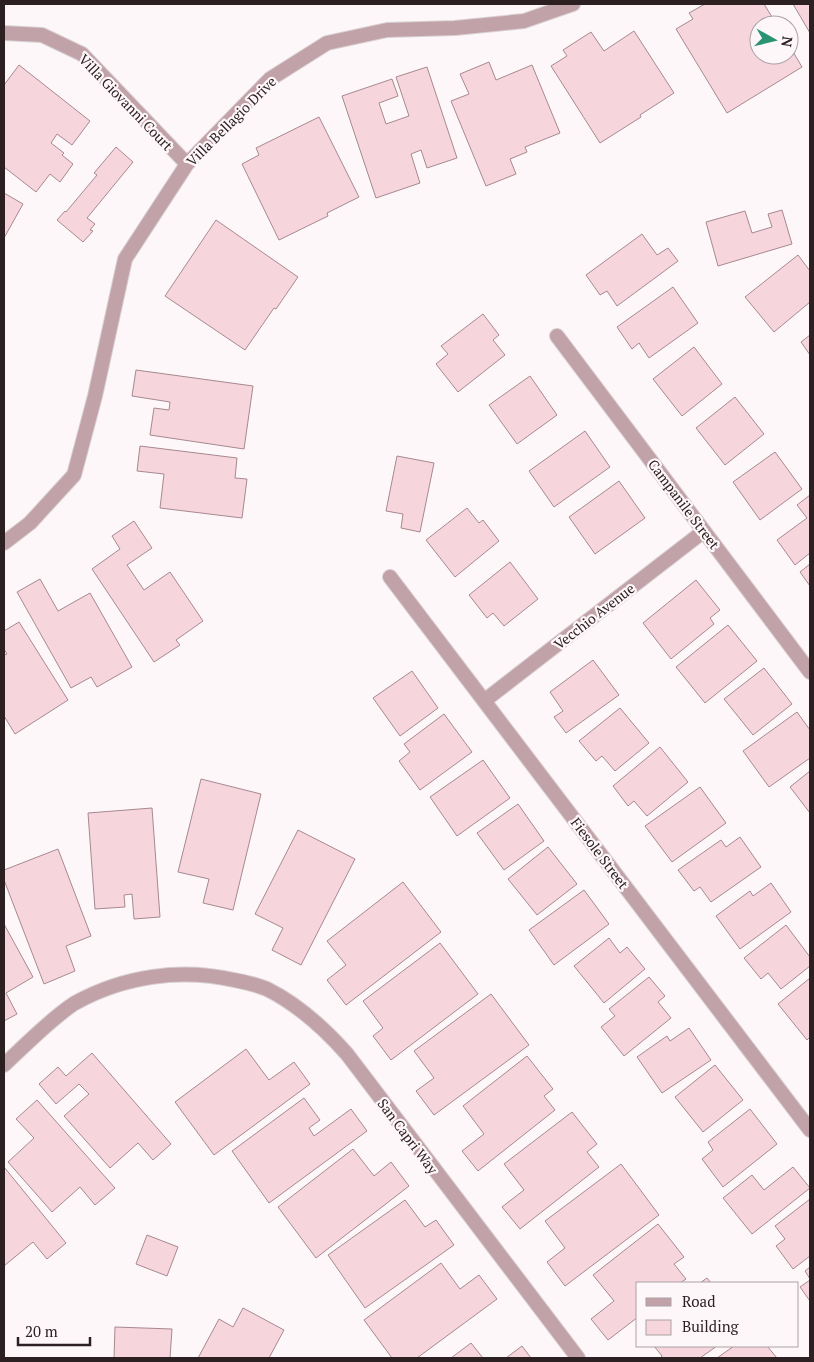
<svg xmlns="http://www.w3.org/2000/svg" width="814" height="1362" font-family="'PT Serif',serif">
	<style>
		.building { fill: #f6d5dd; stroke: #a78990 }
		.lines { fill: none; stroke-linecap: round; stroke-linejoin: round }
		.minor-casing { stroke: #d8d0d2; stroke-width: 16 }
		.minor { stroke: #c2a2a9; stroke-width: 14 }
		.labels { text-anchor: middle; dominant-baseline: central; stroke-width: 4.5; stroke-linejoin: round; paint-order: stroke }
		.street-label { font-size: 14px; fill: #2c2023; stroke: #fef7f9 }
	</style>
	<rect width="100%" height="100%" fill="#fef7f9"/>
	<path class="building" d="M705,4H764L777,25H759V55H789V45L802,67L727,113L676,29L693,19L689,13Z
		M793,4H810V33Z
		M634,31L674,93L640,115L641,117L600,143L551,66L567,56L563,50L591,32L604,51Z
		M489,62L496,80L532,65L560,133L525,147L527,152L510,159L516,174L486,186L451,101L469,94L460,74Z
		M19,65L90,121L72,145L57,134L51,143L64,153L62,155L73,164L60,182L50,174L36,192L4,167V85Z
		M427,67L457,158L427,168L421,150L411,154L420,183L376,198L342,96L392,79L398,96L379,103L386,124L409,116L396,77Z
		M319,117L359,197L327,213L328,216L279,240L242,164L259,155L256,148Z
		M116,147L133,162L87,218L95,224L90,230L93,231L83,242L57,220L65,211L66,212L97,175L94,173Z
		M4,193L23,204L4,238Z
		M782,210L792,244L718,266L706,222L745,211L752,233L772,227L768,214Z
		M216,220L298,277L276,309L274,308L245,350L165,296Z
		M642,234L657,255L668,248L678,261L617,306L607,291L600,295L586,275Z
		M798,255L810,271V302L774,332L745,297Z
		M673,287L698,323L649,358L639,343L632,349L617,327Z
		M483,314L499,335L493,340L505,355L458,392L436,364L448,354L441,346Z
		M810,335V355L801,342Z
		M694,347L722,384L682,416L653,379Z
		M136,370L253,386L244,449L150,435L154,408L169,410L170,402L132,396Z
		M530,376L557,415L517,444L489,405Z
		M735,397L764,434L725,465L696,428Z
		M585,431L610,467L554,507L529,471Z
		M140,446L237,458L235,478L247,479L242,518L160,508L164,474L137,471Z
		M775,452L802,489L760,520L733,482Z
		M397,456L434,463L420,532L401,528L403,514L386,511Z
		M619,481L645,518L595,554L569,517Z
		M810,495V553L795,565L777,540L807,518L797,505Z
		M467,508L479,523L483,520L499,541L455,577L426,540Z
		M134,521L152,548L127,565L144,590L170,572L203,621L176,640L180,645L154,662L92,569L120,549L112,536Z
		M510,562L538,599L504,626L493,613L487,618L469,595Z
		M810,564V586L800,572Z
		M40,579L58,611L90,593L132,667L97,687L91,677L71,688L17,592Z
		M696,580L720,610L710,618L714,624L671,659L643,623Z
		M19,622L68,700L15,734L4,716V655L7,654L4,649V631Z
		M728,625L757,661L705,703L676,667Z
		M593,660L619,695L566,733L554,717L563,711L550,692Z
		M764,668L792,704L753,735L724,699Z
		M412,671L438,708L400,736L373,698Z
		M620,708L649,743L615,771L602,756L596,761L579,741Z
		M797,712L810,730V758L769,787L743,751Z
		M444,714L472,752L420,790L399,761L410,752L404,744Z
		M660,747L688,782L647,816L634,801L628,806L613,786Z
		M483,760L510,798L457,836L430,797Z
		M810,771V813L790,787Z
		M201,779L261,794L233,910L203,903L209,879L178,872Z
		M700,787L726,823L672,862L645,826Z
		M518,804L544,841L504,870L477,833Z
		M152,808L160,917L134,919L132,894L124,895L125,907L95,909L88,813Z
		M298,830L355,859L301,965L272,950L283,928L255,914Z
		M740,837L761,867L711,902L700,887L694,891L678,870L721,840L726,847Z
		M548,847L577,884L537,915L508,879Z
		M58,849L91,936L66,946L75,971L44,984L4,880V870Z
		M403,882L441,932L346,1005L327,980L346,965L327,941Z
		M771,883L791,912L740,949L716,916L750,891L753,896Z
		M584,890L609,924L554,965L529,930Z
		M4,924L33,977L6,993L17,1014L4,1021Z
		M786,925L810,957V966L781,989L768,973L761,979L744,958Z
		M609,938L620,953L627,947L645,969L604,1003L574,966Z
		M440,943L478,994L391,1060L373,1036L383,1028L363,1001Z
		M649,977L665,996L658,1002L671,1018L624,1056L601,1027L615,1016L609,1009Z
		M810,978V1037L807,1040L778,1004Z
		M491,994L529,1045L434,1115L416,1091L434,1078L414,1051Z
		M689,1028L711,1060L662,1093L637,1057L667,1036L670,1041Z
		M246,1049L269,1080L294,1062L310,1084L214,1155L175,1102Z
		M92,1053L171,1144L153,1160L138,1143L110,1168L64,1116L89,1094L79,1084L56,1104L39,1084L58,1067L66,1076Z
		M527,1056L553,1089L544,1096L555,1110L478,1171L462,1151L484,1134L463,1106Z
		M715,1065L743,1100L703,1132L675,1097Z
		M304,1098L320,1120L309,1128L314,1136L351,1109L367,1131L269,1203L232,1151Z
		M37,1100L115,1188L95,1205L80,1187L52,1212L8,1162L34,1138L16,1119Z
		M750,1109L777,1144L723,1187L702,1159L713,1150L708,1142Z
		M572,1112L597,1144L587,1152L599,1167L520,1229L502,1207L524,1190L504,1164Z
		M353,1149L374,1176L391,1162L409,1186L316,1258L278,1207Z
		M621,1164L659,1215L565,1286L547,1262L565,1248L545,1221Z
		M4,1167L66,1243L47,1259L33,1242L4,1266Z
		M793,1167L810,1188L752,1234L723,1198L752,1175L764,1190Z
		M810,1199V1256L793,1269L776,1246L785,1239L775,1226Z
		M405,1200L425,1227L436,1220L454,1245L365,1308L328,1255Z
		M658,1224L684,1257L674,1264L686,1279L680,1283H638V1317L608,1340L591,1319L614,1301L593,1275Z
		M147,1235L178,1247L167,1276L136,1264Z
		M441,1263L460,1289L479,1275L497,1299L417,1358H392L364,1320Z
		M810,1267V1279L805,1271Z
		M707,1278L711,1283H700Z
		M810,1280V1301L800,1287Z
		M243,1308L284,1330L269,1358H198L219,1319L233,1327Z
		M115,1327L172,1329L170,1358H114Z
		M471,1343L483,1358H451Z
		M522,1346L531,1358H506Z
		M654,1346H717L700,1358H660L662,1356Z
		M734,1346H767L777,1358H717Z"/>
	<g class="lines">
		<g class="minor-casing">
			<path id="minor" d="M4,33L42,35L82,54L187,164
				M557,336L810,672
				M4,543L30,523L74,475L95,396L125,259L187,164L270,79L327,43L387,30L455,28L524,21L573,4
				M390,577L810,1130
				M484,701L704,531
				M4,1065C22,1048 40,1030 60,1014C65,1010 70,1006 75,1003C124,976 180,968 234,980C245,982 257,985 267,989C299,1005 324,1028 347,1054L578,1358"/>
		</g>
		<use href="#minor" class="minor"/>
	</g>
	<g class="labels">
		<g class="street-label">
			<text transform="translate(126 102) rotate(46)">Villa Giovanni Court</text>
			<text transform="translate(231 121) rotate(-45)">Villa Bellagio Drive</text>
			<text transform="translate(684 504) rotate(53)">Campanile Street</text>
			<text transform="translate(594 616) rotate(-38)">Vecchio Avenue</text>
			<text transform="translate(600 853) rotate(53)">Fiesole Street</text>
			<text transform="translate(408 1136) rotate(53)">San Capri Way</text>
		</g>
	</g>
	<rect width="814" height="1362" fill="none" stroke="#2c2023" stroke-width="10"/>
	<rect x="636" y="1282" width="162" height="65" fill="#fef7f9" stroke="#aaa1a3"/>
	<rect x="646" y="1298" width="25" height="8" fill="#c2a2a9" stroke="#aaa1a3"/>
	<text x="682" y="1307" font-size="15" fill="#2c2023">Road</text>
	<rect x="646" y="1320" width="25" height="15" fill="#f6d5dd" stroke="#aaa1a3"/>
	<text x="682" y="1332" font-size="15" fill="#2c2023">Building</text>
	<g transform="translate(774 40) rotate(98)"><circle r="24" fill="#fef7f9" stroke="#aaa1a3"/>
	<path d="M0-4L9 19L0 12L-9 19Z" fill="#299473"/>
	<text y="-8" font-size="14" font-weight="bold" text-anchor="middle" fill="#2c2023">N</text>
	</g>
	<path d="M18 1337v8h72v-8" fill="none" stroke="#2c2023" stroke-width="2.5"/>
	<text x="25" y="1337" font-size="15" fill="#2c2023" stroke="#fef7f9" stroke-width="4" paint-order="stroke">20 m</text>
</svg>
